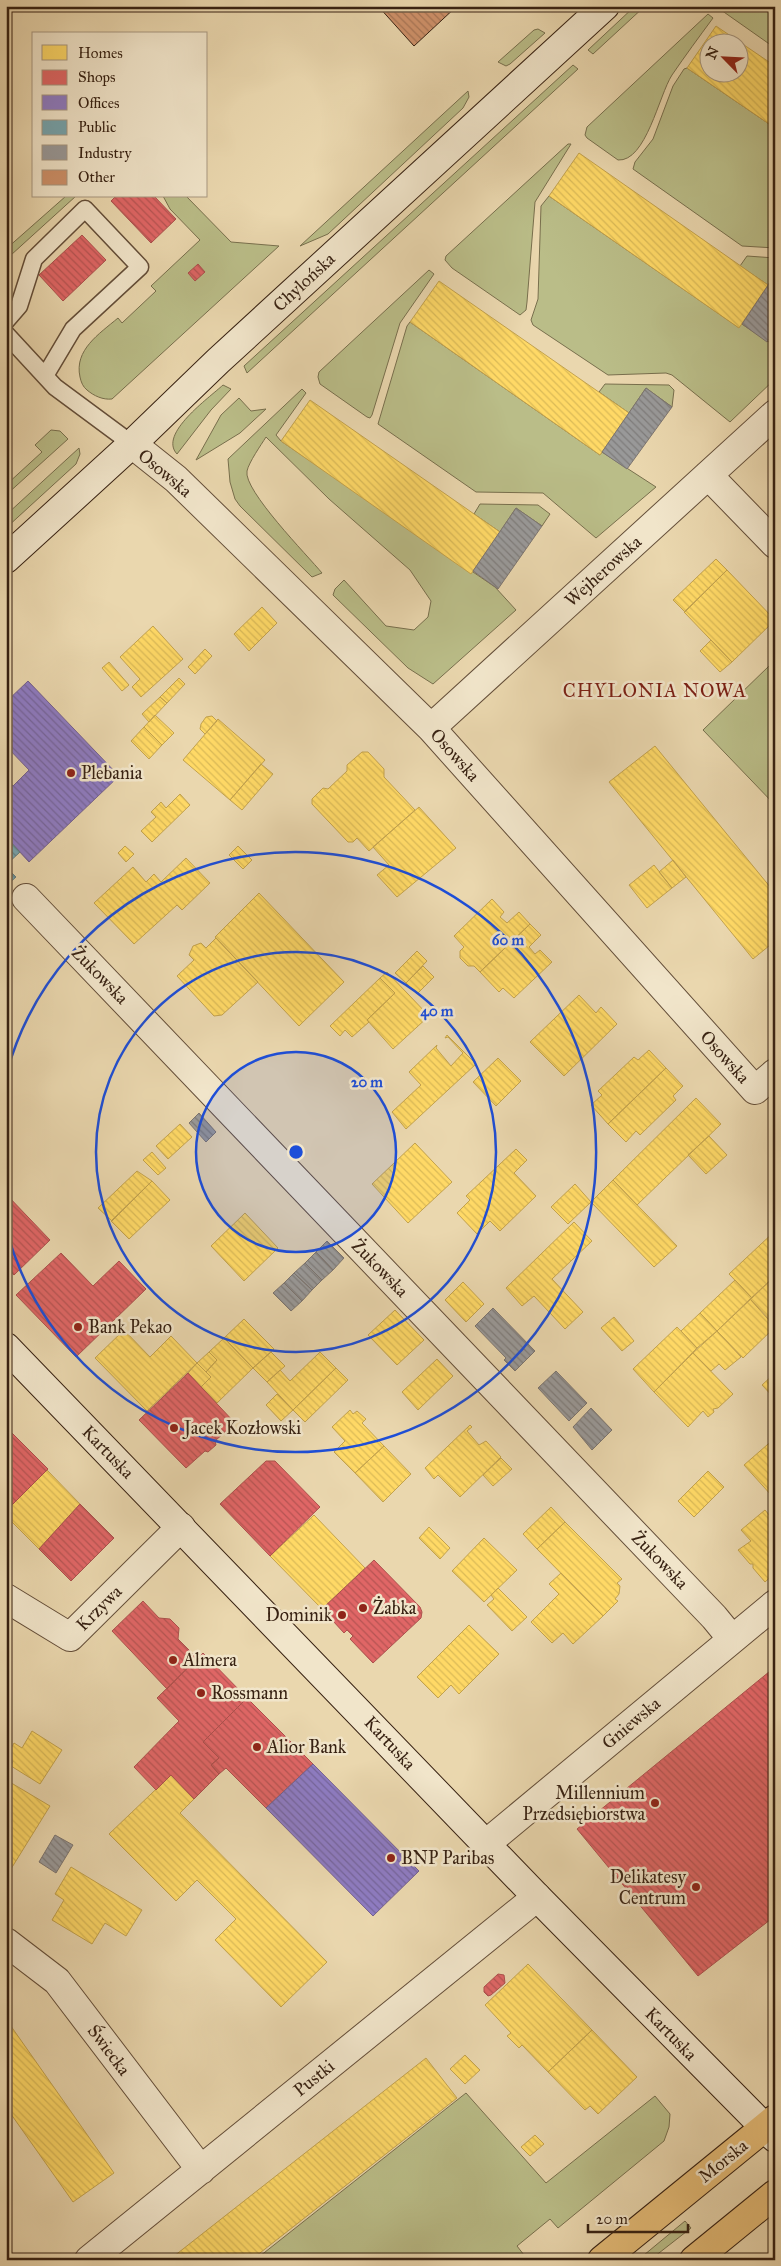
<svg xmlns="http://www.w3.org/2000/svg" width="781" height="2266" font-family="'IM FELL Great Primer',serif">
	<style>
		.green { fill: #babd88; stroke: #786f4d }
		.homes { fill: url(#homes-back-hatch); stroke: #c3a24d; fill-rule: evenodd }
		.shops { fill: url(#shops-back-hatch); stroke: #ad514d }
		.offices { fill: url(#offices-back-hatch); stroke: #74618e }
		.public { fill: url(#public-back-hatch); stroke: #637d80 }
		.industry { fill: url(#industry-back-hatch); stroke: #7c7570 }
		.building { fill: url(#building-back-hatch); stroke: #372112 }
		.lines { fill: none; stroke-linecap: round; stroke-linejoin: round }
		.lane-casing { stroke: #644e39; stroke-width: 19 }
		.street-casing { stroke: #644e39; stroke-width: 30 }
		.secondary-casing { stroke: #372112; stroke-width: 30 }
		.primary-casing { stroke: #372112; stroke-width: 30 }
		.lane { stroke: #f1e5ca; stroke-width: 16 }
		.street { stroke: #f1e5ca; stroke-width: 28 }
		.secondary { stroke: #f1e5ca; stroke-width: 28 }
		.primary { stroke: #e5bc77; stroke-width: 28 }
		.ring { fill: none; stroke: #1d4ed8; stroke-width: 2.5 }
		.poi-dot { fill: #8f2418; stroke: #f1e5ca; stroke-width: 2 }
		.labels { text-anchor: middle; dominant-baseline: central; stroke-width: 5; stroke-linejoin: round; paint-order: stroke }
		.street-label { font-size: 18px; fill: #372112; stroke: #f1e5ca }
		.poi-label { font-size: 18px; fill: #372112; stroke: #f1e5ca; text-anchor: start }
		.neighbourhood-label { font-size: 19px; letter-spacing: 1px; fill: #7a1f14; stroke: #f1e5ca }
		.centre { fill: #1d4ed8; stroke: #f1e5ca; stroke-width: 2.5 }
		.ring-label { font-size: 15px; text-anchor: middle; font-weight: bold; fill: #1d4ed8; stroke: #f1e5ca; stroke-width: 5; stroke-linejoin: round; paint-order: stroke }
	</style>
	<defs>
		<pattern id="homes-back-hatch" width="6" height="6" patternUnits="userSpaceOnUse" patternTransform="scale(1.25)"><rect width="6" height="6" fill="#ffd966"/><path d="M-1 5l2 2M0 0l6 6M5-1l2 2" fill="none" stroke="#dbba57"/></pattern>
		<pattern id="shops-back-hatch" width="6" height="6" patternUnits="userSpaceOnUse" patternTransform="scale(1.25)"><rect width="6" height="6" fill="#e06666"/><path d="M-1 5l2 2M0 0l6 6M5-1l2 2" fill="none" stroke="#b65453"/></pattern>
		<pattern id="offices-back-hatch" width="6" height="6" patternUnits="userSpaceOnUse" patternTransform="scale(1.25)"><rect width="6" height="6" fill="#8e7cc3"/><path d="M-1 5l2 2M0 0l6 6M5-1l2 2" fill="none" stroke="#75659d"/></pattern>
		<pattern id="public-back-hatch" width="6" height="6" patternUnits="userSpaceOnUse" patternTransform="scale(1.25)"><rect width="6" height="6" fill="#76a5af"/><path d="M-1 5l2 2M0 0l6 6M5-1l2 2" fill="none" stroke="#62868d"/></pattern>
		<pattern id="industry-back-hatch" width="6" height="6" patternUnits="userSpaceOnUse" patternTransform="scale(1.25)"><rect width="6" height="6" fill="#999"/><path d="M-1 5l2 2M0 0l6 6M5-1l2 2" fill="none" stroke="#7e7c7b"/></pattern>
		<pattern id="building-back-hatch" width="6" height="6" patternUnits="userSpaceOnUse" patternTransform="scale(1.25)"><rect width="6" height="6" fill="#ce916a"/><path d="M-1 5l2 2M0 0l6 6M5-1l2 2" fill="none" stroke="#a87656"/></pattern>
	</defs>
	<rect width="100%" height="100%" fill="#ead7ae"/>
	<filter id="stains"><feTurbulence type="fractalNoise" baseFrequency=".004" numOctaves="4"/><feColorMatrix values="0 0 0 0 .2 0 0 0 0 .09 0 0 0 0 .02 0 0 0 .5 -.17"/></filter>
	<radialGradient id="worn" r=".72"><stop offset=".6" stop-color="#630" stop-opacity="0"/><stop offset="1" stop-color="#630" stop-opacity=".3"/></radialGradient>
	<path class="green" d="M635,6H645L593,54L588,50Z
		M775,6V48L721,10V7Z
		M708,14L713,18C699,37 685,56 672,75C659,95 646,162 618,160L587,138L585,135L587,127Z
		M538,29L545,33L510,64L506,66L498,62L534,30Z
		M573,65L578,69L247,373L244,366Z
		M687,68L775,128V248L742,246L633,169L635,162L653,139L673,86L684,69Z
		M468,91L469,97L463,108L328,234L300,246Z
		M568,144H571L535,202L527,302L526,310L520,315L452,268L445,260L446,256Z
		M66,196H76L11,255L6,263V249Z
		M163,196H186L231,242L279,246L112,399C103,400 94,396 87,390C83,387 81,382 80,377C74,350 99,334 118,318L122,323L156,291L151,286L200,240L170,209Z
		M549,196L738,327L742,324L775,346V379L730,422L672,375L666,373L608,375L533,325L531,320L538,299L541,206Z
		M747,256L775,258V275L768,285L740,266Z
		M429,270L434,274L400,323L372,415L370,418L367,417L320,384L318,377L319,372Z
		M410,322L600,455L602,452L656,487L596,538L543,493L476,492L378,424L407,326Z
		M605,384L669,385L674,390L672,407L646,388L629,413L599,392Z
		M223,385L231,389L211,410L177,454C158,434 209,398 223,385Z
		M302,389L306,393L276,435L281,441L495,587L516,610L433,684L408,668L333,595L335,589L344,580L386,626L414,630L428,617L431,601L410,570L329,499L266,437C261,445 249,462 247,471C243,490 308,556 322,573L312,577L240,506L235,499L230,482L228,459Z
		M239,398L251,411L266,409L240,433L196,460L221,415Z
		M51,430L60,431L68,439L6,495V485L42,452L35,445Z
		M79,448L80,454L76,464L6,528V515Z
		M480,504L538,505L550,514L542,526L516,508L500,532L474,514Z
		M769,666L775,671V805L703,730Z
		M466,2093L546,2183L655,2096L670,2114L669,2127L664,2141L558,2228L550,2219L517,2246L524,2255L518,2260H255Z
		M685,2221L691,2228L650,2260H638Z"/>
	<path class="homes" d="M716,26L775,66V128L687,68ZM708,42H738V72H708Z
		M579,153L768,285L739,328L549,196Z
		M439,281L629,413L600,455L410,322Z
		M310,400L500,532L471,574L281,441Z
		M716,559L727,570L685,612L673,600Z
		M727,570L775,620L732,662L684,612Z
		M262,607L277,623L249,651L234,634Z
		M153,626L183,659L141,697L132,687L140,679L120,657Z
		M711,640L732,662L720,672L700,651Z
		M205,649L212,656L195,674L188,667Z
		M109,662L129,685L122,691L102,668Z
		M179,678L185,684L167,703L160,697Z
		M160,697L167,703L149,722L142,714Z
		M155,715L174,733L162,745L144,727Z
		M212,716L217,721L205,734L200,729L201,724L206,717Z
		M218,719L265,760L230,800L183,760Z
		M144,727L162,745L149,759L131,741Z
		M655,746L775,893V941L753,959L609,782Z
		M362,752H368L384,769V777L415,810L369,851L357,838L353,842H348L312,804V799L323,788L328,789L347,771V765Z
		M261,764L273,774L242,810L230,800Z
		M180,794L190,805L152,842L141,831L156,817L151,812L161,802L166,808Z
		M419,807L456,848L397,897L377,875L389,865L373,847Z
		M125,846L134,854L126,862L118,853Z
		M238,846L252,860L243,869L229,855Z
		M186,858L210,883L182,910L177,905L134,944L94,903L133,867L146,882L154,874L161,882Z
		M673,860L686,877L672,888L659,872Z
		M654,865L672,888L647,908L629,885Z
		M259,893L344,982L299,1026L215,937Z
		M492,899L504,912L500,917L507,923L519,912L530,924L480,972L474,966H468L460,958V951L464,947L454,936Z
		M530,924L541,935L529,947L535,954L540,950L552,962L514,998L503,988L499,992L480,972Z
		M216,938L258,982L222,1015L214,1016L177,976L194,960L189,955L193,946L201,943L206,948Z
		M417,951L427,961L406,983L395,973Z
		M423,966L434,977L417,994L406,983Z
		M387,972L429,1016L393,1049L367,1020L395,993L380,978Z
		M380,978L395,993L367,1020L369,1022L352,1037L345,1030L340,1036L330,1026Z
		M579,995L596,1013L601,1007L617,1024L564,1076L530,1042Z
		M447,1035L476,1064L406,1129L392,1112L421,1085L409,1072L437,1045L436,1048L451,1066L463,1053L448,1037L445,1038Z
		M649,1050L666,1068L608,1124L591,1105L602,1095L598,1091L634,1057L638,1060Z
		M498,1058L521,1081L496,1106L473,1082Z
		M666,1068L683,1086L673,1096L676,1100L640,1135L636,1131L626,1142L608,1124Z
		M696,1098L721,1124L637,1205L613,1180Z
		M180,1124L192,1137L168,1159L156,1146Z
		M709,1136L727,1155L706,1174L688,1155Z
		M415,1143L452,1182L408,1223L372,1184Z
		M516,1149L527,1160L514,1173L536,1196L500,1231L490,1221L477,1234L457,1213L470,1200L466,1196Z
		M152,1152L166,1168L158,1175L143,1160Z
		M137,1171L152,1181L112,1221L98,1208Z
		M613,1180L677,1246L654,1267L591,1202Z
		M152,1181L170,1200L129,1239L111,1221Z
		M575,1184L591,1202L568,1224L551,1207Z
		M245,1213L278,1248L244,1281L211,1246Z
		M574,1222L592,1241L552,1279L583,1312L565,1329L534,1296L522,1306L506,1288Z
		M775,1231V1276L752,1298L729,1274Z
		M775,1276V1325L750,1299Z
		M735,1280L752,1298L717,1331L700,1313Z
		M463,1282L484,1304L466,1322L445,1300Z
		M750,1299L775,1327L743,1358L717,1331Z
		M395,1310L424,1340L397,1365L368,1335Z
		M700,1313L717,1331L697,1348L681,1331Z
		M614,1317L634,1341L622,1351L601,1328Z
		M244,1319L274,1349L253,1368L224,1338Z
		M677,1327L697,1348L654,1392L633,1369Z
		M124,1330L150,1357L171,1336L197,1363L147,1411L95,1358Z
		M717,1331L741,1357L725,1370L719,1364L711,1371L693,1353Z
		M224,1338L253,1368L217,1403L201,1387L211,1377L206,1372L217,1360L209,1352Z
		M209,1352L217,1360L206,1372L197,1363Z
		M271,1352L285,1366L267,1382L253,1368Z
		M320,1352L336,1368L293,1410L267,1382L280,1370L290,1381Z
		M693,1353L733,1394L718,1408L713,1409L714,1412L708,1417L703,1411L688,1427L654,1392Z
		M437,1359L453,1376L418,1410L402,1392Z
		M197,1363L211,1377L201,1387L188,1373Z
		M336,1368L348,1380L305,1422L293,1410Z
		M775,1373V1399L762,1385Z
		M277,1394L293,1410L281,1421L266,1405Z
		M350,1410L353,1414L357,1411L366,1419L362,1423L384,1446L355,1473L334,1452L345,1441L332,1427Z
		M470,1425L472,1427L467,1431L479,1445L486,1441L501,1457L460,1497L438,1475L434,1479L425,1468Z
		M775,1438V1494L772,1496L744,1465Z
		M384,1446L411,1474L383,1502L355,1473Z
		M501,1458L512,1469L493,1486L483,1475Z
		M47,1470L80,1504L39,1549L6,1516V1511Z
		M708,1471L724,1487L694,1517L678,1501Z
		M551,1507L565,1522L537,1549L523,1534Z
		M765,1510L775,1522V1573L765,1582L753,1568V1564H750L738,1550L751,1541L741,1530Z
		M314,1515L365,1568L322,1609L270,1556Z
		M565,1522L622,1579L617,1583L620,1586L619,1594L615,1599L618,1601L603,1616L537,1549Z
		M429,1527L450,1548L440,1559L419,1538Z
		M484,1538L517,1570L484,1602L452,1571Z
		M561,1573L603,1616L573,1644L563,1633L552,1643L531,1622L559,1594L549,1584Z
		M498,1588L527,1617L512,1631L487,1605L494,1599L491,1595Z
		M469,1625L499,1654L459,1694L451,1685L438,1698L417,1677Z
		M32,1731L62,1750L40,1784L11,1766L13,1761L6,1757L14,1743L22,1748Z
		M171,1775L194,1799L180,1813L327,1962L281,2007L215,1940L236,1919L197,1880L176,1901L109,1834Z
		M8,1781L50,1806L6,1877V1784Z
		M71,1867L142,1910L126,1936L105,1923L92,1944L52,1920L64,1900L55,1894Z
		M528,1964L592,2030L548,2072L522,2045L519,2048L507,2036L511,2033L485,2005Z
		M6,2019L114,2173L73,2202L6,2107Z
		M592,2030L637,2077L598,2114L590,2106L585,2110L548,2072Z
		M465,2055L480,2070L465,2084L450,2069Z
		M426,2058L457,2098L251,2260H169Z
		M535,2135L544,2144L530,2156L521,2147Z"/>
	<path class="shops" d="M116,196H154L176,219L151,243L111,201Z
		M82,235L106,260L63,301L39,275Z
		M198,264L205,272L195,281L188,273Z
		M6,1194L50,1240L14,1275L6,1268Z
		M61,1253L93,1286L119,1261L146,1289L76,1357L16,1295Z
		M188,1373L235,1423L215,1441L216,1445L208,1452L205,1451L186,1468L139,1420Z
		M6,1427L48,1469L7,1510H6Z
		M266,1461H275L320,1507L270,1556L220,1504Z
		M80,1504L114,1538L71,1581L39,1549Z
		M374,1560L420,1607L422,1612L421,1618L373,1663L350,1639L353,1636L347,1630L344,1633L322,1609Z
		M143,1601L159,1618L170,1619L179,1628L178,1639L197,1658L167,1689L112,1631Z
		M203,1653L247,1698L203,1742L219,1758L211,1765L219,1774L194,1799L171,1775L156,1790L134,1767L179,1721L157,1698Z
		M775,1667V1916L698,1976L577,1829Z
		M247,1698L313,1764L266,1808L226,1768L219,1774L211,1765L219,1758L203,1742Z
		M498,1974L504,1975L505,1983L491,1995L488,1996L484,1992V1987Z"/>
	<path class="offices" d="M28,681L119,776L29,862L6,837V781L8,780L13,786L29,770L6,746V702Z
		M313,1764L419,1871L373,1916L266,1808Z"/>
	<path class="public" d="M6,837L20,852L6,865Z
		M6,867L16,877L6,886Z"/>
	<path class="industry" d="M775,275V331L767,342L742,324Z
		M646,388L672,407L627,469L602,452Z
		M516,508L542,526L498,589L473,571Z
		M199,1113L216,1132L206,1142L189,1123Z
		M327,1241L344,1258L333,1270L316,1252Z
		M316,1252L333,1270L322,1280L305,1263Z
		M305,1263L322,1280L312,1290L294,1273Z
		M294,1273L312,1290L302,1301L284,1283Z
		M284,1283L302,1301L291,1311L273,1293Z
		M493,1308L535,1351L515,1371L504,1360L506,1358L475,1326Z
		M556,1371L587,1403L569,1421L538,1388Z
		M591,1408L612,1430L592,1450L573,1427Z
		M55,1835L73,1845L56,1873L39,1862Z"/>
	<path class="building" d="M378,6H457L414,46Z"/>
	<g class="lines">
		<g class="lane-casing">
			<path id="lane" d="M6,321L19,306L34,259L85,209L140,267L73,329L45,376
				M6,334L55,387L132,444"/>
		</g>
		<g class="street-casing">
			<path id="street" d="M132,444L176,479L431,728L755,1090L775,1073
				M708,475L775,544
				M431,728L775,414
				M26,898L714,1617L732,1639
				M6,1598L70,1637L181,1527
				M487,1843L775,1604
				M6,1942L57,1981L201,2170
				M89,2260L537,1897"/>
		</g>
		<g class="secondary-casing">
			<path id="secondary" d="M6,559L132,444L218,361L605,6
				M6,1347L537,1897L775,2138"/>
		</g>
		<g class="primary-casing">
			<path id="primary" d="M602,2260L775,2119
				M694,2260L775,2194"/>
		</g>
		<use href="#lane" class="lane"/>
		<use href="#street" class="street"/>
		<use href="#secondary" class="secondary"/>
		<use href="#primary" class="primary"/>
	</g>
	<circle cx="296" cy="1152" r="100" fill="#1d4ed8" fill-opacity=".12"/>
	<g class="ring">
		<circle cx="296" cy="1152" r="100"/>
		<circle cx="296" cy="1152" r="200"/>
		<path d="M7 1072A300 300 0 1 1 7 1232"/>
	</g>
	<g class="poi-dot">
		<circle cx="71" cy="773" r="5"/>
		<circle cx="78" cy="1327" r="5"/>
		<circle cx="174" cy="1428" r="5"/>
		<circle cx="363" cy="1608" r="5"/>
		<circle cx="342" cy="1615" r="5"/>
		<circle cx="173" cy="1660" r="5"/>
		<circle cx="201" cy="1693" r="5"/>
		<circle cx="257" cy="1747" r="5"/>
		<circle cx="655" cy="1803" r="5"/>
		<circle cx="391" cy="1858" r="5"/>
		<circle cx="696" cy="1887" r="5"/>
	</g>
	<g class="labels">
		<g class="street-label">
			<text transform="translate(304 282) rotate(-43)">Chylońska</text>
			<text transform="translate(165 473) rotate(40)">Osowska</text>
			<text transform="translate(603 571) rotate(-42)">Wejherowska</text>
			<text transform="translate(455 755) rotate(48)">Osowska</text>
			<text transform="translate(100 975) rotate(46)">Żukowska</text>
			<text transform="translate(725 1057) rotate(48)">Osowska</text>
			<text transform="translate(380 1268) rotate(46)">Żukowska</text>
			<text transform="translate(108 1452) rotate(46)">Kartuska</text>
			<text transform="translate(660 1560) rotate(46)">Żukowska</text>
			<text transform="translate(99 1608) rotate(-45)">Krzywa</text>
			<text transform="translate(631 1723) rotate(-40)">Gniewska</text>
			<text transform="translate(390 1743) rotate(47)">Kartuska</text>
			<text transform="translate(671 2034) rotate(46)">Kartuska</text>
			<text transform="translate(109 2050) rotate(53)">Świecka</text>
			<text transform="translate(314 2078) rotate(-39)">Pustki</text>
			<text transform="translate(723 2161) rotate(-39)">Morska</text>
		</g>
		<g class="poi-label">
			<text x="81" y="773">Plebania</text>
			<text x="88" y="1327">Bank Pekao</text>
			<text x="184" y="1428">Jacek Kozłowski</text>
			<text x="373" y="1608">Żabka</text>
			<text x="332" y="1615" text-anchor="end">Dominik</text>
			<text x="183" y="1660">Almera</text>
			<text x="211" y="1693">Rossmann</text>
			<text x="267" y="1747">Alior Bank</text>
			<text x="645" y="1793" text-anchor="end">Millennium<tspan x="645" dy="21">Przedsiębiorstwa</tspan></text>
			<text x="401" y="1858">BNP Paribas</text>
			<text x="686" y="1877" text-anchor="end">Delikatesy<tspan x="686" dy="21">Centrum</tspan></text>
		</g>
		<g class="neighbourhood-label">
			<text x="655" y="690">CHYLONIA NOWA</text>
		</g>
	</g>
	<circle cx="296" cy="1152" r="8" class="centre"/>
	<g class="ring-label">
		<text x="508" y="945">60 m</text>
		<text x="437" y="1016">40 m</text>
		<text x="367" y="1087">20 m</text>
	</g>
	<rect width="781" height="2266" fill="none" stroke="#ead7ae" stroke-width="25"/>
	<rect x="8" y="8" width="766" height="2251" fill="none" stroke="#372112" stroke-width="2.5"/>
	<rect x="12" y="12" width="756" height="2241" fill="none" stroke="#372112"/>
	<rect x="32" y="32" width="175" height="165" fill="#f1e5ca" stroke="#a79780"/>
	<rect x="42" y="45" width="25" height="15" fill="#ffd966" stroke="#a79780"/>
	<text x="78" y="58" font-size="15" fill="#372112">Homes</text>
	<rect x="42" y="70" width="25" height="15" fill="#e06666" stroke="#a79780"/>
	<text x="78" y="82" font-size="15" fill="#372112">Shops</text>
	<rect x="42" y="95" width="25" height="15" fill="#8e7cc3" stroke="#a79780"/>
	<text x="78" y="108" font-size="15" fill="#372112">Offices</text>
	<rect x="42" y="120" width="25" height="15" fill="#76a5af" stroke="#a79780"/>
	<text x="78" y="132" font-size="15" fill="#372112">Public</text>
	<rect x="42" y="145" width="25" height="15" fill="#999999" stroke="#a79780"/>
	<text x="78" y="158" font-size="15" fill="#372112">Industry</text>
	<rect x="42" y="170" width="25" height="15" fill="#ce916a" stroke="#a79780"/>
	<text x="78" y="182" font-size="15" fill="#372112">Other</text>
	<g transform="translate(724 58) rotate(294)"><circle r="24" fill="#f1e5ca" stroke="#a79780"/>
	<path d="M0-4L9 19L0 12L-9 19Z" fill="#8f2418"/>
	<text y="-8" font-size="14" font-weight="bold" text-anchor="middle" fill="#372112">N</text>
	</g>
	<path d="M588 2224v8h100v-8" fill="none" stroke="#372112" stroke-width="2.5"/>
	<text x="596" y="2224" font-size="15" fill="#372112" stroke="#f1e5ca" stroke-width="4" paint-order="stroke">20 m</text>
	<rect width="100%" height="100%" filter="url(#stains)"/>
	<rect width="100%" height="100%" fill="url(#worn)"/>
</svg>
